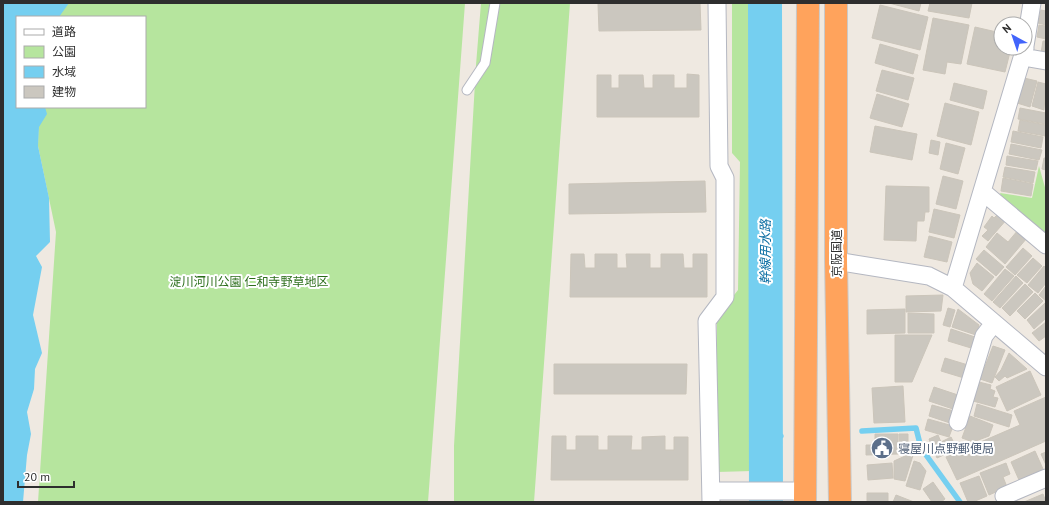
<svg xmlns="http://www.w3.org/2000/svg" width="1049" height="505" font-family="'PT Sans','Noto Sans JP',sans-serif">
	<style>
		.green { fill: #b6e59e }
		.water { fill: #75cff0 }
		.lines { fill: none; stroke-linecap: round; stroke-linejoin: round }
		.stream { stroke: #75cff0; stroke-width: 5.5 }
		.river { stroke: #75cff0; stroke-width: 34 }
		.building { fill: #cbc7bf; stroke: #cbc5ba }
		.lane-casing { stroke: #b4b7c1; stroke-width: 11 }
		.street-casing { stroke: #b4b7c1; stroke-width: 19 }
		.highway-casing { stroke: #c9c9c9; stroke-width: 24 }
		.lane { stroke: #fff; stroke-width: 9 }
		.street { stroke: #fff; stroke-width: 17 }
		.highway { stroke: #ffa35c; stroke-width: 22 }
		.labels { text-anchor: middle; dominant-baseline: central; stroke-width: 4; stroke-linejoin: round; paint-order: stroke }
		.street-label { font-size: 12px; fill: #2e2e2e; stroke: #fff }
		.park-label { font-size: 12px; fill: #2c6e1b; stroke: #fff }
		.service-label { font-size: 12px; fill: #4e5e75; stroke: #fff; text-anchor: start }
		.water-label { font-size: 13px; font-style: italic; fill: #0d6fa3; stroke: #fff }
	</style>
	<rect width="100%" height="100%" fill="#efe9e1"/>
	<path class="green" d="M63,3H465L428,502H38L56,232L38,146L39,107H145V17H55Z
		M481,3H570L534,502H454V446L476,65Z
		M732,3H751L752,471L717,472V317L738,290L740,162L732,153Z
		M1039,166L1046,191V237L1002,198L1000,193L1032,198Z"/>
	<path class="water" d="M3,3H69L59,17H17V107H45L47,114L39,127L38,146L49,198L50,242L36,256L42,267L33,315L42,353L35,369L34,389L27,412L31,434L27,455L23,502H3Z"/>
	<g class="lines">
		<path class="stream" d="M862,431L916,428L921,448L960,502
			M766,437L781,436"/>
		<path class="river" d="M765,3L766,502"/>
	</g>
	<path class="building" d="M700,3L701,30L599,31L598,4Z
		M889,3H921L919,11Z
		M930,3H972L969,18L928,11Z
		M880,5L928,17L920,50L872,38Z
		M1041,10L1046,11V25L1038,23Z
		M933,18L969,25L961,64L947,62L945,74L923,70Z
		M1039,25L1046,26V39L1037,37Z
		M975,27L1001,33V48H1011L1005,72L967,64Z
		M1043,41H1046V54L1041,53Z
		M880,44L918,55L913,74L875,63Z
		M882,70L914,78L908,100L876,91Z
		M687,74L699,75V117H597V75H611V88H619V75H643L644,88H653V75H674V88H687Z
		M1024,78L1037,81L1030,107L1017,103Z
		M1038,82L1046,84L1044,110L1032,106Z
		M954,83L987,91L983,109L950,100Z
		M877,94L909,104L902,127L870,118Z
		M945,103L979,112L971,145L937,136Z
		M1020,108L1046,113V124L1018,119Z
		M1020,120L1046,125L1045,136L1018,131Z
		M875,126L917,134L912,160L870,152Z
		M1013,131L1043,137L1041,148L1011,142Z
		M931,140L940,142L938,155L929,153Z
		M946,143L965,148L958,174L940,169Z
		M1011,144L1042,150L1039,160L1009,154Z
		M1007,156L1038,161L1036,170L1006,165Z
		M1044,158H1046V170L1042,169Z
		M1005,167L1035,172L1033,183L1003,177Z
		M943,176L963,181L956,209L936,204Z
		M1003,178L1033,184L1031,196L1001,191Z
		M705,181L706,212L569,214V184Z
		M886,186L929,187V212H925L924,221H917L916,241L884,240Z
		M934,209L960,215L954,238L929,232Z
		M999,213L1007,219L988,241L982,236L988,230L984,227L992,216L994,218Z
		M1018,230L1027,238L1005,264L986,247L997,233L1008,242Z
		M929,236L952,242L947,262L924,257Z
		M1023,248L1032,256L1015,275L1006,267Z
		M984,250L1004,267L996,276L976,259Z
		M571,254H584L585,268H595V254H617V268H627L626,254H650V268H661V254H683L684,268H693V254H707V297H570Z
		M1033,258L1042,266L1027,283L1017,275Z
		M977,263L994,277L982,291L973,284L970,273Z
		M1044,266L1046,268V283L1038,293L1028,285Z
		M1005,269L1014,276L992,301L984,294Z
		M1016,276L1023,283L1000,308L993,302Z
		M1025,284L1033,292L1010,316L1002,308Z
		M1046,286V301L1039,295Z
		M1035,293L1043,301L1025,319L1017,311Z
		M943,295L941,311L906,312V296Z
		M1045,303L1046,318L1034,329L1027,320Z
		M948,308L955,310L950,327L943,325Z
		M905,309V333L867,334V310Z
		M958,309L979,325L976,335L952,327Z
		M908,313L934,314V333H908Z
		M1046,322V336L1039,341L1032,333Z
		M951,329L975,337L971,348L948,341Z
		M895,335H932L912,382H895Z
		M993,346L1005,350L992,383L980,379Z
		M1009,353L1027,369L1007,378L1005,376L999,381L995,377L1001,370Z
		M945,358L968,365L964,378L941,371Z
		M554,364H687L686,394H554Z
		M1030,371L1041,395L1007,411L996,387Z
		M979,382L991,385L990,389L995,391L993,397L998,398L995,407L973,401Z
		M903,386L905,422L874,423L872,388Z
		M934,387L958,395L953,409L929,401Z
		M1046,397V441L957,480L946,457L1020,425L1014,411Z
		M977,404L1012,415L1009,427L974,416Z
		M932,405L954,411L950,423L929,416Z
		M970,416L993,425L989,436L973,442L962,438Z
		M928,419L953,426L949,437L925,430Z
		M875,434H898V454L866,455V445H875Z
		M899,434H908V453L900,454Z
		M938,435L941,442L951,437L957,449L937,458L929,439Z
		M552,436H566V450H576V436H598V450H608V436H632L631,450H642V437L665,436V450H674V437H688V480H551Z
		M1035,451L1043,469L1019,480L1011,462Z
		M914,452L905,481L894,479V461Z
		M1046,452V465L1041,454Z
		M914,461L920,463L926,471L920,490L906,486Z
		M892,463L893,478L868,480L867,465Z
		M1006,463L1010,474L1003,477L1007,487L989,495L980,473Z
		M979,476L987,496L973,502H968L960,483Z
		M933,482L945,499L941,502H932L923,489Z
		M867,493H888V502H867Z
		M1043,494L1046,502H1024Z
		M896,495L914,502H893Z"/>
	<g class="lines">
		<g class="lane-casing">
			<path id="lane" d="M467,90L485,63L495,3"/>
		</g>
		<g class="street-casing">
			<path id="street" d="M1025,46L1032,3
				M1023,57L1046,61
				M983,192L1046,245
				M836,261L929,276L953,288L1046,367
				M953,288L1025,48
				M958,422L984,336L994,323
				M711,491H805
				M1004,496L1046,478
				M711,502L707,321L725,297V178L719,166L717,3"/>
		</g>
		<g class="highway-casing">
			<path id="highway" d="M836,3V261L840,502
				M805,502L808,3"/>
		</g>
		<use href="#lane" class="lane"/>
		<use href="#street" class="street"/>
		<use href="#highway" class="highway"/>
	</g>
	<defs>
		<g id="civic-disc" transform="scale(1.15)"><circle r="9.5" fill="#5c6f8a" stroke="#fff"/><path d="M-.6-6.5H3V-4.5H.6V-3L4-1V1h2V6H-6V1h2V-1L-.6-3ZM-1.2 2.5V6h2.4V2.5Z" fill="#fff"/></g>
	</defs>
	<g fill-rule="evenodd">
		<use href="#civic-disc" x="882" y="448"/>
	</g>
	<g class="labels">
		<g class="street-label">
			<text transform="translate(836 253) rotate(-90)">京阪国道</text>
		</g>
		<g class="park-label">
			<text x="249" y="281">淀川河川公園 仁和寺野草地区</text>
		</g>
		<g class="service-label">
			<text x="898" y="448">寝屋川点野郵便局</text>
		</g>
		<g class="water-label">
			<text transform="translate(765 252) rotate(-90)">幹線用水路</text>
		</g>
	</g>
	<rect width="1049" height="505" fill="none" stroke="#2e2e2e" stroke-width="8"/>
	<rect x="16" y="16" width="130" height="92" fill="#ffffff" stroke="#ababab"/>
	<rect x="24" y="29" width="20" height="6" fill="#ffffff" stroke="#ababab"/>
	<text x="52" y="36" font-size="12" fill="#2e2e2e">道路</text>
	<rect x="24" y="46" width="20" height="12" fill="#b6e59e" stroke="#ababab"/>
	<text x="52" y="56" font-size="12" fill="#2e2e2e">公園</text>
	<rect x="24" y="66" width="20" height="12" fill="#75cff0" stroke="#ababab"/>
	<text x="52" y="76" font-size="12" fill="#2e2e2e">水域</text>
	<rect x="24" y="86" width="20" height="12" fill="#cbc7bf" stroke="#ababab"/>
	<text x="52" y="96" font-size="12" fill="#2e2e2e">建物</text>
	<g transform="translate(1013 36) rotate(320)"><circle r="19" fill="#ffffff" stroke="#ababab"/>
	<path d="M0-3L7 15L0 10L-7 15Z" fill="#4264fb"/>
	<text y="-6" font-size="11" font-weight="bold" text-anchor="middle" fill="#2e2e2e">N</text>
	</g>
	<path d="M18 481v6h56v-6" fill="none" stroke="#2e2e2e" stroke-width="2"/>
	<text x="24" y="481" font-size="12" fill="#2e2e2e" stroke="#ffffff" stroke-width="3" paint-order="stroke">20 m</text>
</svg>
